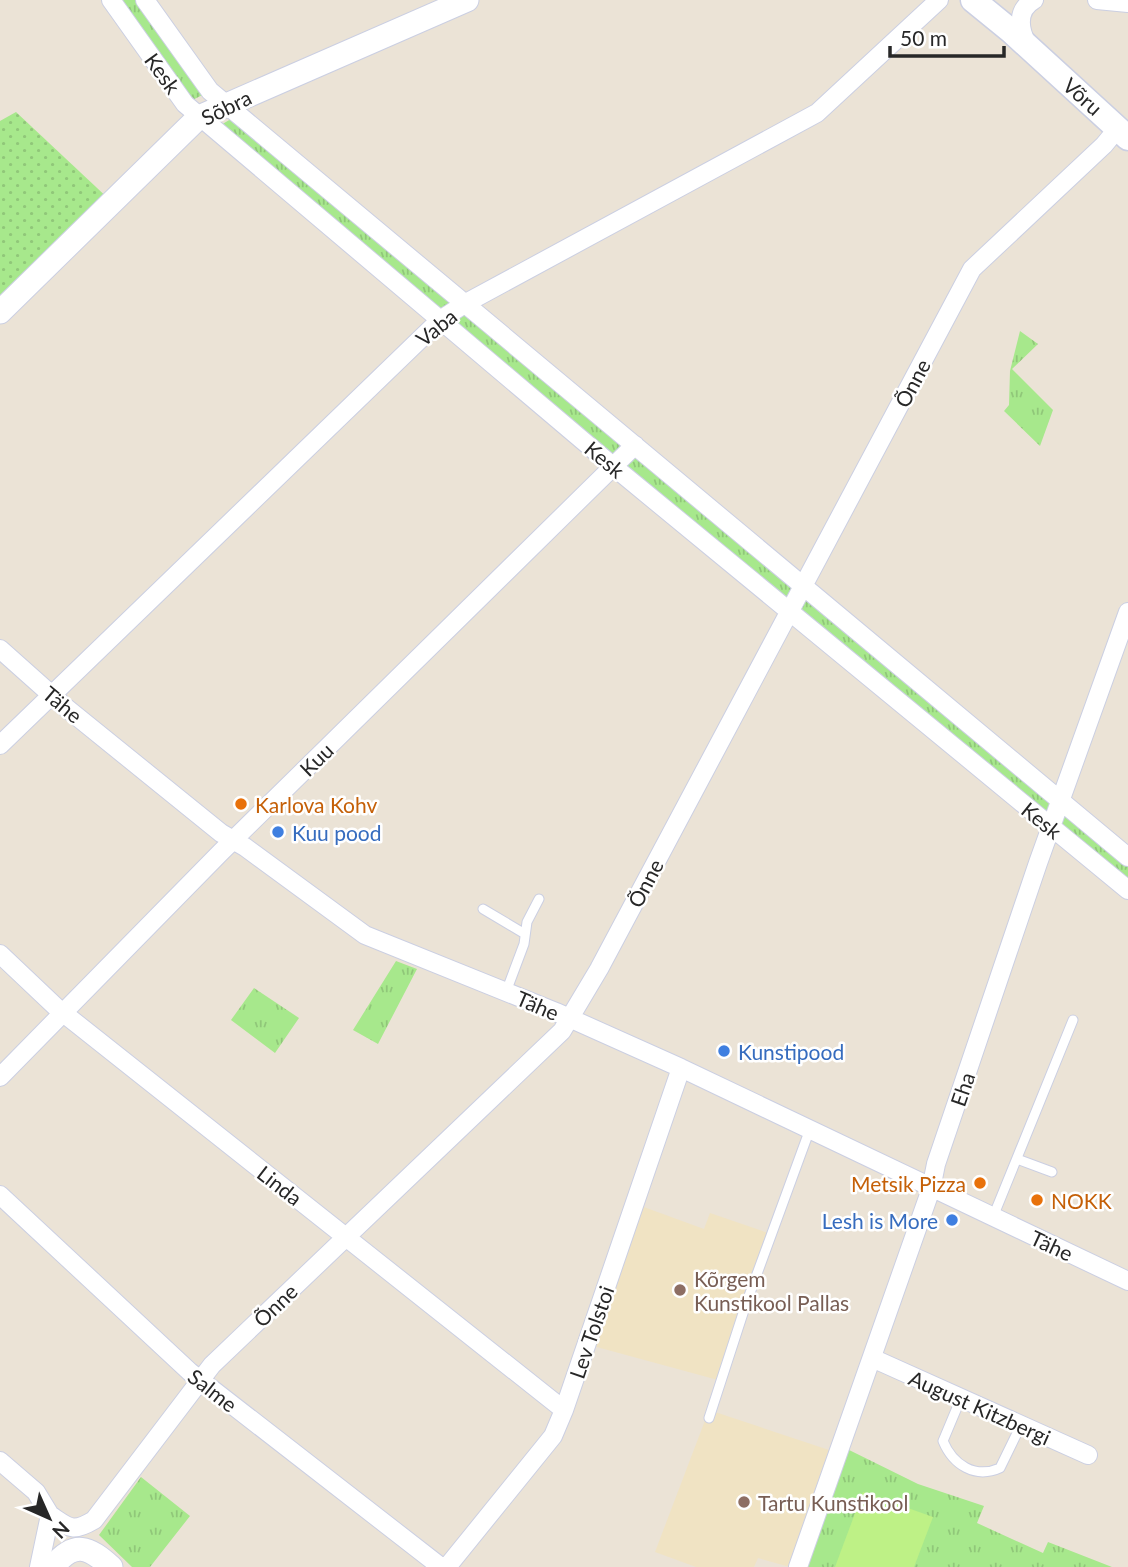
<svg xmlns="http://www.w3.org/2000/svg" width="1128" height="1567" font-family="Lato,sans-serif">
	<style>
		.education { fill: #f0e3c3 }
		.grass { fill: url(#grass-tufts) }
		.park { fill: url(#park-dots) }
		.pitch { fill: #bef186 }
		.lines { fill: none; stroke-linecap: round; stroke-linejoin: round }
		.service-casing { stroke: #cbcfe2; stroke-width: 11 }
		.minor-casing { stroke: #cbcfe2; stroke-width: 20 }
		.tertiary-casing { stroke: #cbcfe2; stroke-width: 25 }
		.secondary-casing { stroke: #cbcfe2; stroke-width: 27 }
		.service { stroke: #fff; stroke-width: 9 }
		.minor { stroke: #fff; stroke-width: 18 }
		.tertiary { stroke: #fff; stroke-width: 23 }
		.secondary { stroke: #fff; stroke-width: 24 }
		.food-dot { fill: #e8710a; stroke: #fff; stroke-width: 2.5 }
		.shop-dot { fill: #3f7fe0; stroke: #fff; stroke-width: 2.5 }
		.education-dot { fill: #8d6e63; stroke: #fff; stroke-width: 2.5 }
		.labels { text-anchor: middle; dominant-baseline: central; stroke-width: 5; stroke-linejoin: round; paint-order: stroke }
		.street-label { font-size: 21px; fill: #272727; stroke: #fff }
		.food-label { font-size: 21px; fill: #c56008; stroke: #fff; text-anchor: start }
		.shop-label { font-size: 21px; fill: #366cbe; stroke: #fff; text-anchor: start }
		.education-label { font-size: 21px; fill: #785e54; stroke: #fff; text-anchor: start }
	</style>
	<defs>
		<pattern id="grass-tufts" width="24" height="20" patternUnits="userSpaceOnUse" patternTransform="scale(1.75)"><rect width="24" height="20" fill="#a7e88c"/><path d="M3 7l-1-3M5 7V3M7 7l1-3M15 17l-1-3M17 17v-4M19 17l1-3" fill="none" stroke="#90c779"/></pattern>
		<pattern id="park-dots" width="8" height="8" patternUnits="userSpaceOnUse" patternTransform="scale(1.75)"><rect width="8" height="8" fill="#a7e88c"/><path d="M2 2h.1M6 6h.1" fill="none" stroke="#90c779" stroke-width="1.8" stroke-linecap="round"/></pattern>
	</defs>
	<rect width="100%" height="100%" fill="#ebe3d6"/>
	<path class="education" d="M641,1206L704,1229L710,1213L768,1233L718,1380L593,1346Z
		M709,1410L832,1451L790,1567L758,1558L754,1567H696L655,1552Z"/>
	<path class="grass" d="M111,0H145L210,91L185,104Z
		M231,119L1128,857V890L214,129Z
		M1020,331L1038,344L1012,369L1053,410L1040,446L1004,411L1009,405L1010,371Z
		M396,961L417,969L378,1044L353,1030Z
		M254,988L299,1018L275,1053L231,1020Z
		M841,1446L918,1484L984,1506L977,1523L1043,1553L1048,1542L1112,1567H798Z
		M141,1477L190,1516L150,1567H132L99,1535Z"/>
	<path class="park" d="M16,112L112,202L0,312V121Z"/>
	<path class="pitch" d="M863,1492L933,1517L914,1567H835Z"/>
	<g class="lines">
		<g class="service-casing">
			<path id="service" d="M483,909L525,934
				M506,992L524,944L527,922L539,899
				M1017,1159L1052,1172
				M993,1217L1073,1020
				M961,1398L943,1441C953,1465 975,1479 1000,1468L1021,1425
				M709,1418L746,1304L810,1129"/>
		</g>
		<g class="minor-casing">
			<path id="minor" d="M111,0L185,104L614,467L1128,890
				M145,0L210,91L1128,857
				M1097,0L1128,3
				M1027,44C1019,28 1016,10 1034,0
				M0,649L64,706L221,833L245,847L365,935L556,1012L681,1068L1128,1281
				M0,745L440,320L466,303L817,113L939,0
				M0,954L57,1008L564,1410
				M0,1077L221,852L635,445
				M0,1195L190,1372L441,1567
				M872,1358L1088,1455
				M0,1461L36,1492L50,1515L39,1567
				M50,1515C70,1528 72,1533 94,1520L212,1365L562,1031L599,969L972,269L1104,145L1118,128
				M447,1567L553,1436L564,1410L681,1068
				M798,1567L931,1189L936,1164L1038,863L1128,612"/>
		</g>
		<g class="tertiary-casing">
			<path id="tertiary" d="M0,312L199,117L467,0
				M53,1567C74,1540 89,1547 111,1567"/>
		</g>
		<g class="secondary-casing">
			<path id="secondary" d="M973,0L1011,31L1128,138"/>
		</g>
		<use href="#service" class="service"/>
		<use href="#minor" class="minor"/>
		<use href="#tertiary" class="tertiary"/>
		<use href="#secondary" class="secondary"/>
	</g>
	<g class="food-dot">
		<circle cx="241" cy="804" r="7"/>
		<circle cx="980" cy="1183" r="7"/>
		<circle cx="1037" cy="1200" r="7"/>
	</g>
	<g class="shop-dot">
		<circle cx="278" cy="832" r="7"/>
		<circle cx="724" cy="1051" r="7"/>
		<circle cx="952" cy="1220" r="7"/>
	</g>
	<g class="education-dot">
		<circle cx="680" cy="1290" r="7"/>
		<circle cx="744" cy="1502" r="7"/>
	</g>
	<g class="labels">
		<g class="street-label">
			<text transform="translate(163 73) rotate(54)">Kesk</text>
			<text transform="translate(1083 96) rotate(42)">Võru</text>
			<text transform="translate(226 107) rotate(-26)">Sõbra</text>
			<text transform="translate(436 327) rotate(-39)">Vaba</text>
			<text transform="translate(912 383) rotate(-62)">Õnne</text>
			<text transform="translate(605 459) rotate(40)">Kesk</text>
			<text transform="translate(63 704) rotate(40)">Tähe</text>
			<text transform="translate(316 759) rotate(-44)">Kuu</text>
			<text transform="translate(1042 820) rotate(39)">Kesk</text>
			<text transform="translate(645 883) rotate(-62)">Õnne</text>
			<text transform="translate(538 1005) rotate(23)">Tähe</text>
			<text transform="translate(962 1089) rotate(-71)">Eha</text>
			<text transform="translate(280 1185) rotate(38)">Linda</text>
			<text transform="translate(1052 1245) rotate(25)">Tähe</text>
			<text transform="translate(275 1305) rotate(-44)">Õnne</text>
			<text transform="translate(591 1332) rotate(-71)">Lev Tolstoi</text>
			<text transform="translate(213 1390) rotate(38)">Salme</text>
			<text transform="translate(980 1407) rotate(24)">August Kitzbergi</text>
		</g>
		<g class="food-label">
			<text x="255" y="804">Karlova Kohv</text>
			<text x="966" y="1183" text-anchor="end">Metsik Pizza</text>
			<text x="1051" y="1200">NOKK</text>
		</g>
		<g class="shop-label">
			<text x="292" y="832">Kuu pood</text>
			<text x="738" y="1051">Kunstipood</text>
			<text x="938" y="1220" text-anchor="end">Lesh is More</text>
		</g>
		<g class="education-label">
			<text x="694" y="1278">Kõrgem<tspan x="694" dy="24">Kunstikool Pallas</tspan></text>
			<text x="758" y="1502">Tartu Kunstikool</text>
		</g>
	</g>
	<g transform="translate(49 1518) rotate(135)" stroke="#ffffff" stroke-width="5" paint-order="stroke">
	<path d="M0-5L12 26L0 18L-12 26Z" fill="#272727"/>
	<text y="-10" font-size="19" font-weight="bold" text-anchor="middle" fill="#272727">N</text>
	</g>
	<path d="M890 46v10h114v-10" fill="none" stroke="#272727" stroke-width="3.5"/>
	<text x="900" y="46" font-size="21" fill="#272727" stroke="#ffffff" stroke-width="5" paint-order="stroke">50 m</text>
</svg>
